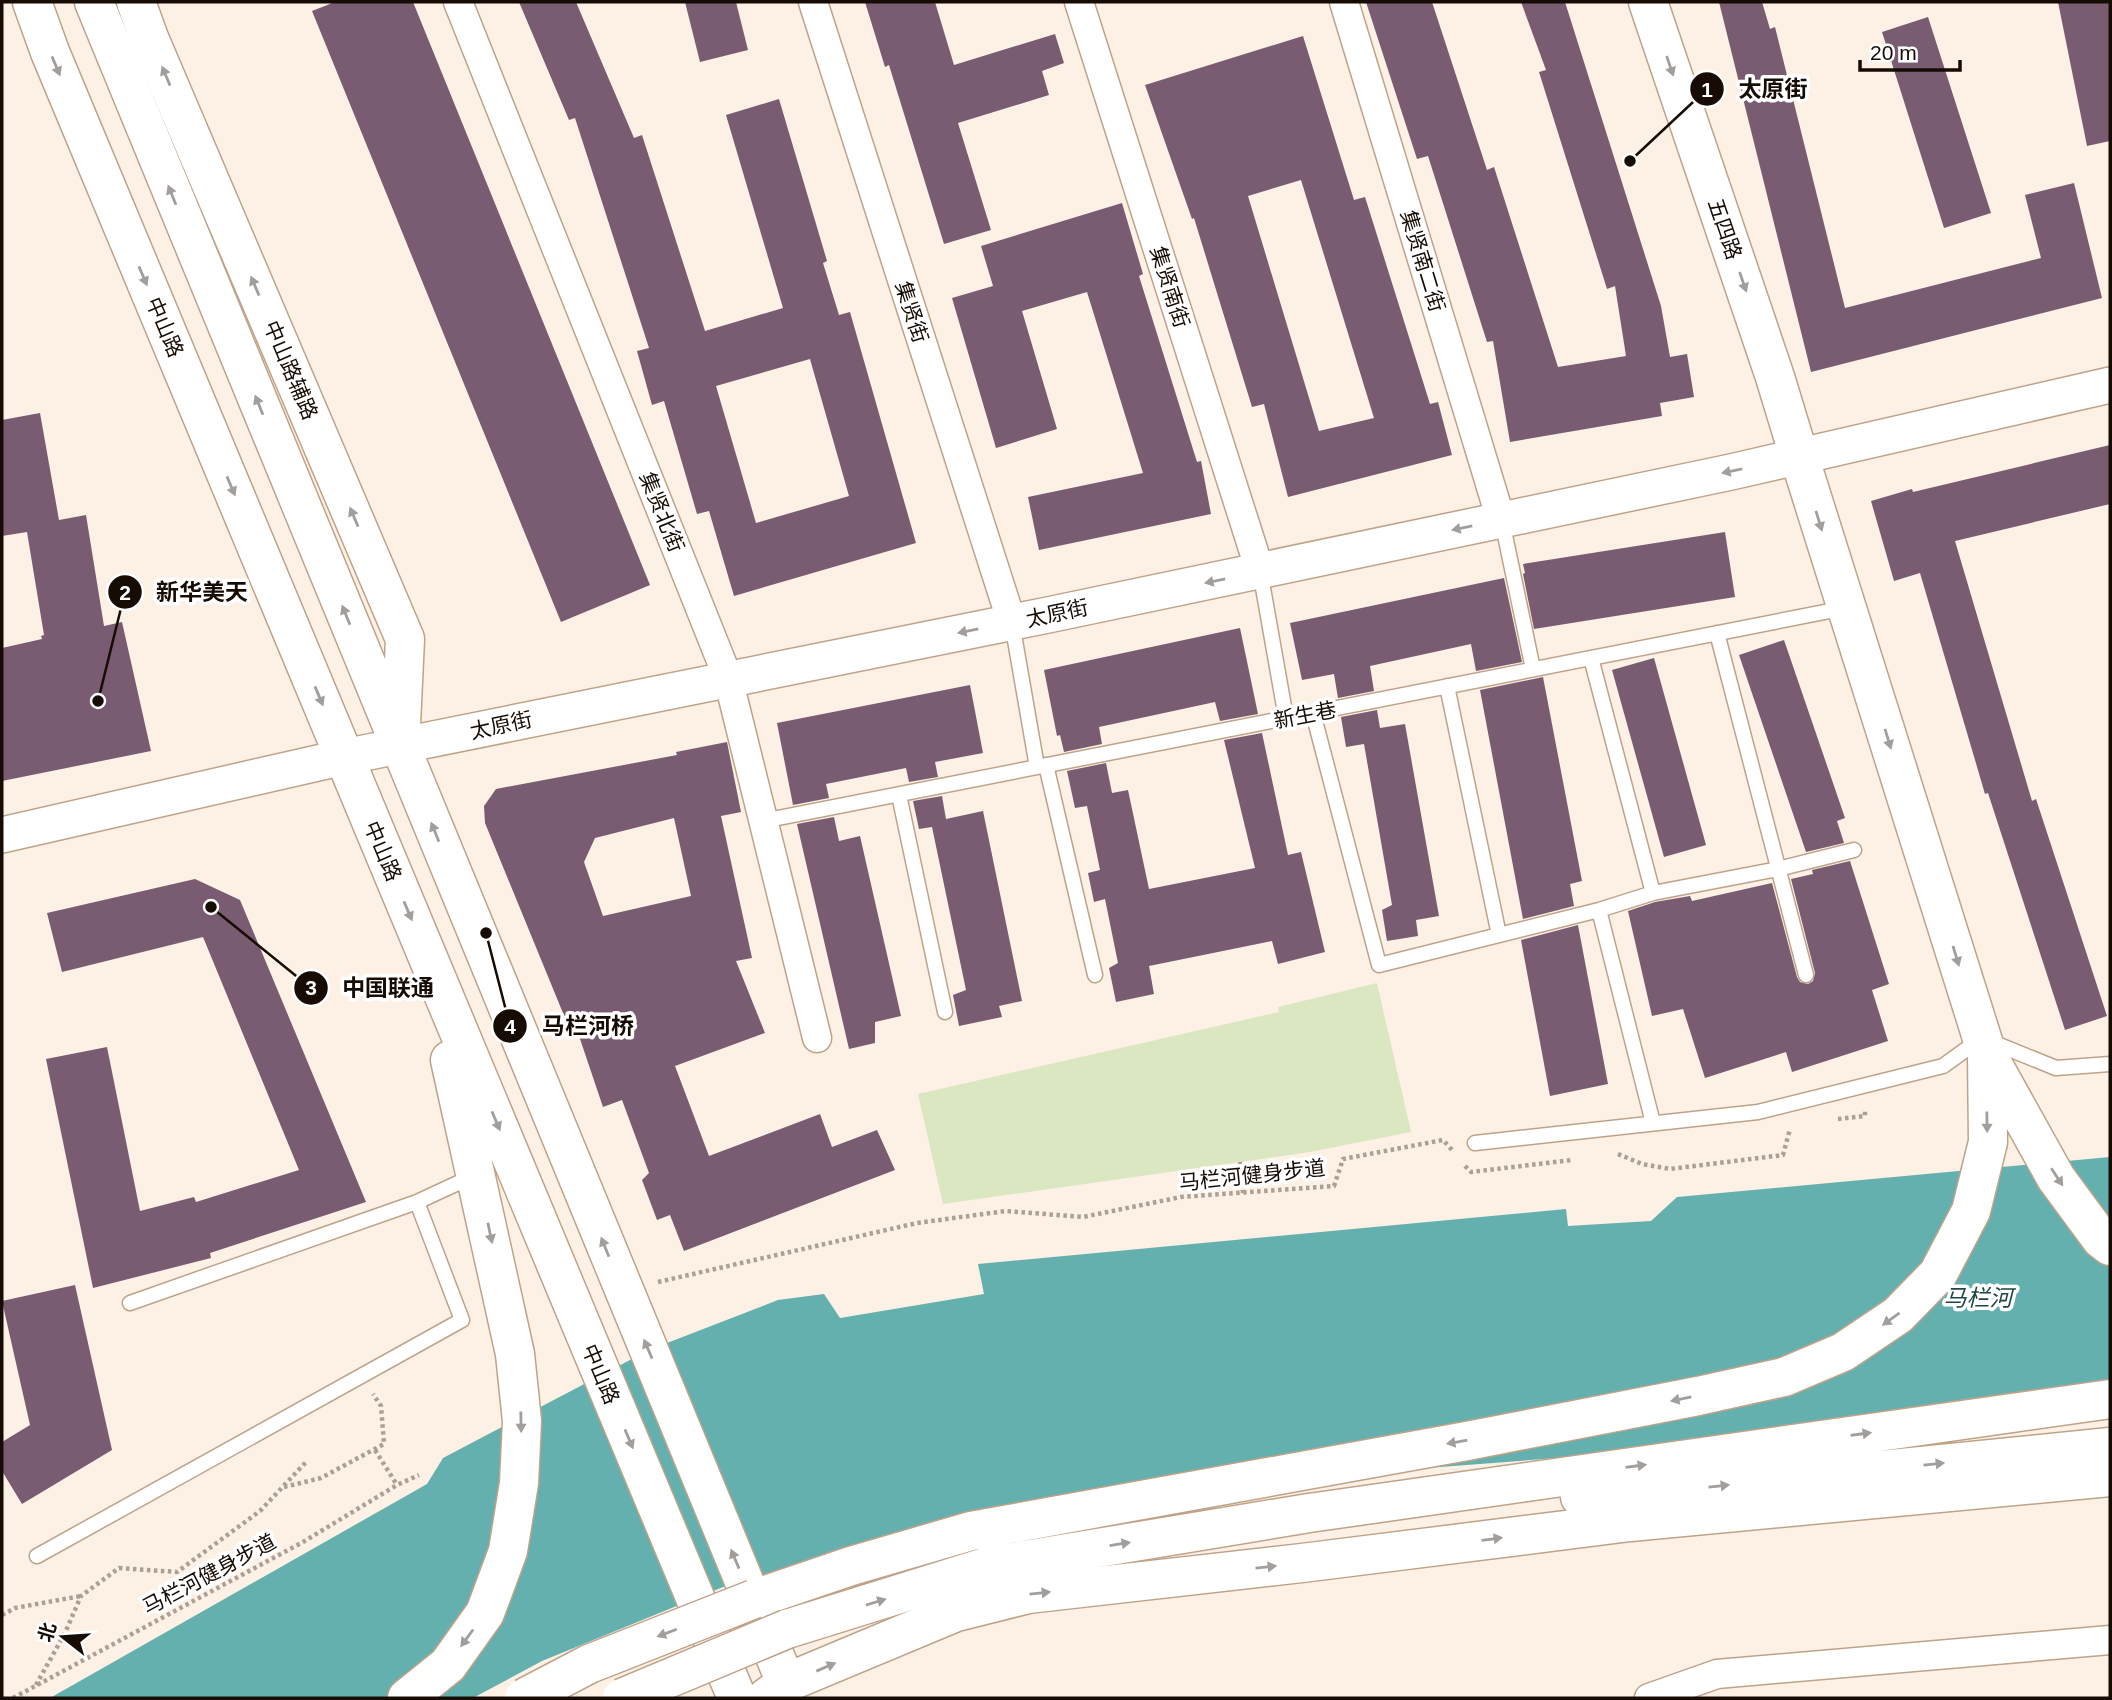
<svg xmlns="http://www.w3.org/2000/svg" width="2112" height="1700" font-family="Helvetica,'Noto Sans SC',sans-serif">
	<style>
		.green { fill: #dbe7c1 }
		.water { fill: #64b0af }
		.building { fill: #795c72; fill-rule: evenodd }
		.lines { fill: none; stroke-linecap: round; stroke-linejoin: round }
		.service-casing { stroke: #bfa388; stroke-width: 17 }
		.minor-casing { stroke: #bfa388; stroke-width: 31 }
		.tertiary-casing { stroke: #bfa388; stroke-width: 38 }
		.secondary-casing { stroke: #bfa388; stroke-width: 41 }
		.primary-casing { stroke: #bfa388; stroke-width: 41 }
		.trunk-casing { stroke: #bfa388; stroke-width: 41 }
		.path { stroke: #aca096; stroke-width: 4.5; stroke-dasharray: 3.5 3.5; stroke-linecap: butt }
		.service { stroke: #fff; stroke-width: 14 }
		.minor { stroke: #fff; stroke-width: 28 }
		.tertiary { stroke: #fff; stroke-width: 35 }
		.secondary { stroke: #fff; stroke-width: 38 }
		.primary { stroke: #fff; stroke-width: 38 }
		.trunk { stroke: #fff; stroke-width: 38 }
		.trunk-bridge-casing { stroke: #bfa388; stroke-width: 41; stroke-linecap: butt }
		.trunk-bridge { stroke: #fff; stroke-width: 38 }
		.oneway { fill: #a29e9b }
		.labels { text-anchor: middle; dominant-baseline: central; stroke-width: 7; stroke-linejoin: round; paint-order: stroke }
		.street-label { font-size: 21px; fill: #160c04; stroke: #fff }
		.water-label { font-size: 23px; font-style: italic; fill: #204545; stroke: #fff }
		.leader { fill: none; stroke: #160c04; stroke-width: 2.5 }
		.callout-dot { fill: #160c04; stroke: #fff; stroke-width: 2.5 }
		.mark-label { font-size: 21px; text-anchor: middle; font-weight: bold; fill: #fff }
		.callout-label { font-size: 23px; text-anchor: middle; font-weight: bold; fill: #160c04; stroke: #fff; stroke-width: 7; stroke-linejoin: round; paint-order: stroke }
	</style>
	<rect width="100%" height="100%" fill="#fdf0e5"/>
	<path class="green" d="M1377,983L1411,1132L1310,1152L943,1204L918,1094L1279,1012L1278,1007Z"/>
	<path class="water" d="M2110,1157V1416L1308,1477L980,1512L728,1585L542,1661L473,1698H50L427,1484L443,1458L649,1350L778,1300L824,1294L840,1318L984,1294L978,1264L1566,1209L1568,1226L1651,1221L1677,1197Z"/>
	<path class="building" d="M335,2H413L650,585L561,622L312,11Z
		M519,2H576L634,138L642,135L705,331L783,308L726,115L779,99L827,261L823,263L839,315L850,312L916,543L734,596L709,511L697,514L664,401L652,405L637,351L649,348L575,118L569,120ZM810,359L849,496L756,523L716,386Z
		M685,2H736L748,50L700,62Z
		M865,2H935L954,65L1055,34L1064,63L1042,71L1049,95L958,123L991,230L944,244L889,65L885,67Z
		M1366,2H1432L1487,170L1494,167L1558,367L1626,356L1615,286L1607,289L1539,72L1546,70L1521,2H1565L1661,306L1670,357L1687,354L1694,397L1660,403L1662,416L1510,442L1493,341L1487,342L1428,156L1417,159Z
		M1719,2H1762L1770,29L1775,27L1845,308L2041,258L2025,195L2074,183L2102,298L1811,372Z
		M2058,2H2110V141L2087,146Z
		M1928,17L1991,213L1944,228L1882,32Z
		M1303,36L1354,200L1365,197L1430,404L1438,402L1452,455L1288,497L1264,404L1252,407L1194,218L1192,219L1145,85ZM1301,180L1374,418L1319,431L1248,196Z
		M1122,203L1143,274L1139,276L1197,462L1201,461L1211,514L1039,550L1028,497L1143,473L1087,292L1022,311L1057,429L996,448L952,298L993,286L981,246Z
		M40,413L59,520L86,515L104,626L122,622L151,751L2,781V648L42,639L41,636L44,635L27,532L2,536V420Z
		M2110,445V504L1955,541L2032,801L2036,799L2107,1016L2065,1030L1988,793L1985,794L1920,573L1894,581L1871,501L1912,489L1913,492Z
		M1725,532L1735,597L1534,629L1523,574L1525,573L1523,564Z
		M1504,578L1522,662L1476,671L1471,644L1370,666L1374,691L1338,698L1334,674L1302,680L1290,623Z
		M1240,628L1258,714L1220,721L1215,702L1099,727L1102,744L1064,752L1060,735L1057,736L1044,670Z
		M1784,640L1845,818L1837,821L1844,843L1806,852L1739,655Z
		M1654,658L1706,845L1664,857L1612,670Z
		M1543,677L1582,881L1570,884L1574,906L1523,919L1480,690Z
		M970,685L983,753L935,762L938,777L909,782L906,768L826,784L829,798L793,805L777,723Z
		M1377,710L1380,728L1405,724L1439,916L1416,920L1418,936L1387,941L1382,910L1392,905L1364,744L1346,747L1341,717Z
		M1262,733L1288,855L1301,852L1325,952L1278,964L1272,941L1149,966L1154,994L1116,1002L1109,968L1118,963L1105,899L1094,902L1088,873L1100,870L1087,806L1075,808L1067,771L1106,763L1112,793L1128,790L1149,889L1255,868L1224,740Z
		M727,742L741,812L721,816L752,958L736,961L765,1033L675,1066L709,1156L820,1114L832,1147L877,1130L895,1170L684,1251L670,1215L657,1220L642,1180L649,1173L622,1100L603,1107L578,1033L572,1035L485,823L484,806L496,789L677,755L676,752ZM674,818L691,896L603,916L584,862L595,838Z
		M942,796L946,819L983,811L1022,1001L999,1006L1002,1017L959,1026L953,995L966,990L932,827L919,829L913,801Z
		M834,817L839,841L860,836L901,1016L875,1022V1043L849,1049L797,824Z
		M1850,861L1889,984L1872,990L1888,1041L1792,1072L1786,1052L1705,1078L1683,1009L1652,1016L1628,911L1655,902L1690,896L1692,901L1772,883L1797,977L1800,982L1808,984L1813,981L1815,973L1791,879L1813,874L1812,870Z
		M195,879L240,900L366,1202L210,1253L211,1258L93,1288L46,1059L107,1047L140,1211L194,1197L196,1202L299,1170L203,937L62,972L47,913Z
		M1578,925L1608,1084L1550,1096L1521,940Z
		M75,1285L112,1450L22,1504L2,1471V1442L30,1425L2,1301Z"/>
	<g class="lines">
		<g class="service-casing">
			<path id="service" d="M1502,521L1533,669
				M1260,571L1286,718
				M1012,623L1037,767
				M1717,633L1806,975
				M1591,658L1653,893
				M1447,686L1499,935
				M1313,713L1379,965L1599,910L1653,893L1778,869L1854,850
				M1046,765L1095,975
				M899,795L945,1012
				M763,821L1845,608
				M1599,910L1653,1123
				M1475,1143L1758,1112L1943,1066L1982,1038L2056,1068L2110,1064
				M130,1303L417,1202L473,1176
				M37,1556L462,1320L417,1202"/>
		</g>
		<g class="minor-casing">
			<path id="minor" d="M458,2L728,678L817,1038
				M813,2L1012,623
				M1079,2L1260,571
				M1344,2L1501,520
				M1649,1698L1717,1674L2110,1640"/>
		</g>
		<g class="tertiary-casing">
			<path id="tertiary" d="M2,835L344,757L1048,615L1731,472L2110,385"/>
		</g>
		<g class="secondary-casing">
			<path id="secondary" d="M1648,2L1775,377L1799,456
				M766,1698L786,1683L956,1612L1028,1594L1302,1563L1630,1522L2110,1477"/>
		</g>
		<g class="primary-casing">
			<path id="primary" d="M136,2L149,38L405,639L400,746"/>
		</g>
		<g class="trunk-casing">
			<path id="trunk" d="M32,2L50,52L737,1698
				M94,2L786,1683
				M1799,456L1987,1054L2056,1178L2101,1239L2110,1246
				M1580,1497L1652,1493L2110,1447
				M754,1599L851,1566L971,1531L1467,1441L1698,1396L1784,1377L1843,1352L1898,1315L1938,1274L1971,1211L1988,1142L1987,1054
				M787,1629L989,1566L1309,1513L2110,1399
				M407,1698L448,1665L485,1613L508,1551L519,1483L522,1421L515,1354L450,1060"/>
		</g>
		<path class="path" d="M1838,1119L1865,1116V1111
			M1618,1154L1642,1164L1670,1169L1783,1155L1790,1129
			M1240,1162L1243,1193
			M1465,1166L1471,1172L1572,1160
			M658,1282L917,1223L1006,1211L1083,1217L1181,1197L1334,1186L1343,1159L1443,1140L1453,1151
			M375,1450L397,1485
			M284,1487L321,1478L384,1444L381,1406L373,1394
			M2,1615L15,1608L81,1596
			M36,1685L65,1633L81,1596L119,1568L177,1572L260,1511L307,1461
			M13,1698L303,1542L397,1485L419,1475"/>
		<use href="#service" class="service"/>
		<use href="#minor" class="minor"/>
		<use href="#tertiary" class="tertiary"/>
		<use href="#secondary" class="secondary"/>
		<use href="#primary" class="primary"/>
		<use href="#trunk" class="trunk"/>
		<g class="trunk-bridge-casing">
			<path id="trunk-bridge" d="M524,1698L589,1664L754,1599
				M622,1698L787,1629"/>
		</g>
		<use href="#trunk-bridge" class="trunk-bridge"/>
	</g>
	<defs><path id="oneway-solid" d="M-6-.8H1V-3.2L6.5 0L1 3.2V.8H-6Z" transform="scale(1.75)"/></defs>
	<g class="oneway">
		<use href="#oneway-solid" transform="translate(56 66) rotate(67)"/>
		<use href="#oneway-solid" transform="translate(1670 66) rotate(71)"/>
		<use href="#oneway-solid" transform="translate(166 76) rotate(-113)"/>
		<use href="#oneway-solid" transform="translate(172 195) rotate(-112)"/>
		<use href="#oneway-solid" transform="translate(143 276) rotate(67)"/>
		<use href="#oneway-solid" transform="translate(1743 282) rotate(71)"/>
		<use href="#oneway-solid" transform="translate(255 286) rotate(-113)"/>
		<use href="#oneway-solid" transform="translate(259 405) rotate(-112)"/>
		<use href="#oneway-solid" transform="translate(1732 471) rotate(168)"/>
		<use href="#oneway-solid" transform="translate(231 486) rotate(67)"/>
		<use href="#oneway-solid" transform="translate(354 517) rotate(-113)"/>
		<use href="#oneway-solid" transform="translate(1819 521) rotate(73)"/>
		<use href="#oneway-solid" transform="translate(1462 528) rotate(168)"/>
		<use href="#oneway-solid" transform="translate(1215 581) rotate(168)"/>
		<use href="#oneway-solid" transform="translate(346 615) rotate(-112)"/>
		<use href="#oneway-solid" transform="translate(968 631) rotate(169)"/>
		<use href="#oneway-solid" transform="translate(319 696) rotate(67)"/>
		<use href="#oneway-solid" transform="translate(1888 739) rotate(73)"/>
		<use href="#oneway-solid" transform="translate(435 832) rotate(-112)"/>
		<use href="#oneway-solid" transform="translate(408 911) rotate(67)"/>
		<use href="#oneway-solid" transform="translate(1956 956) rotate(73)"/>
		<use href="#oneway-solid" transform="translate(496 1121) rotate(67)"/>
		<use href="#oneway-solid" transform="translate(1987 1122) rotate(89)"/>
		<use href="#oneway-solid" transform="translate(2057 1177) rotate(57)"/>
		<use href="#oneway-solid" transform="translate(490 1233) rotate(78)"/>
		<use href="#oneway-solid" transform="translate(605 1247) rotate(-112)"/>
		<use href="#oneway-solid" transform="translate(1891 1319) rotate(144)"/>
		<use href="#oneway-solid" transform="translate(648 1349) rotate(-113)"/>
		<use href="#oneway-solid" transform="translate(1681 1399) rotate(169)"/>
		<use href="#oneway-solid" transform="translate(521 1422) rotate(89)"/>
		<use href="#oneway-solid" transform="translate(1861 1434) rotate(-8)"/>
		<use href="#oneway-solid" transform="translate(629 1439) rotate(67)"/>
		<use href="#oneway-solid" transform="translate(1457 1442) rotate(170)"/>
		<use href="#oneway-solid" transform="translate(1934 1464) rotate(-6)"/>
		<use href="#oneway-solid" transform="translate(1636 1466) rotate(-8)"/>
		<use href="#oneway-solid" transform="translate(1719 1486) rotate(-6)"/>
		<use href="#oneway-solid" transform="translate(1492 1539) rotate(-7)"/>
		<use href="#oneway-solid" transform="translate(1120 1544) rotate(-9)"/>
		<use href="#oneway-solid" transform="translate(735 1559) rotate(-113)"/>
		<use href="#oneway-solid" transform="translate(1266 1567) rotate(-6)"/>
		<use href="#oneway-solid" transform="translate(1040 1593) rotate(-6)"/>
		<use href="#oneway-solid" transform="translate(876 1602) rotate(-17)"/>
		<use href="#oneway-solid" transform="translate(667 1633) rotate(159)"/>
		<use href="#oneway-solid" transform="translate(467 1638) rotate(126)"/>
		<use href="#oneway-solid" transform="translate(826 1667) rotate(-23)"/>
	</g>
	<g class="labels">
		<g class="street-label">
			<text transform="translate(1725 229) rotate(71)">五四路</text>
			<text transform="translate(1423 261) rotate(73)">集贤南二街</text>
			<text transform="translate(1170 287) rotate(72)">集贤南街</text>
			<text transform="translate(912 312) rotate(72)">集贤街</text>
			<text transform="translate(165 327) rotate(67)">中山路</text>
			<text transform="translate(291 370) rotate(67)">中山路辅路</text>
			<text transform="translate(662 512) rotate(68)">集贤北街</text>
			<text transform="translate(1057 613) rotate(-12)">太原街</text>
			<text transform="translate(1305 715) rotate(-11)">新生巷</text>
			<text transform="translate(501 725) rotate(-12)">太原街</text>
			<text transform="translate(383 851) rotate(67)">中山路</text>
			<text transform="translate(1252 1175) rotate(-6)">马栏河健身步道</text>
			<text transform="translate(601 1374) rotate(67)">中山路</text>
			<text transform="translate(209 1574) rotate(-28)">马栏河健身步道</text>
		</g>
		<g class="water-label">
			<text x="1978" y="1298">马栏河</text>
		</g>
	</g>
	<path class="leader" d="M1630 161L1707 89M98 701L125 592M211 907L311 988M486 933L510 1026"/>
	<g class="callout-dot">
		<circle cx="1630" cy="161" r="7"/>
		<circle cx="98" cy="701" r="7"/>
		<circle cx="211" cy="907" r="7"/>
		<circle cx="486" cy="933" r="7"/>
		<circle cx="1707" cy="89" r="18"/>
		<circle cx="125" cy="592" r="18"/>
		<circle cx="311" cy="988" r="18"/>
		<circle cx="510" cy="1026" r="18"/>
	</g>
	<g class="mark-label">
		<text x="1707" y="97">1</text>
		<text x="125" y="600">2</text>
		<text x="311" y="995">3</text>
		<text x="510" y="1034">4</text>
	</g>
	<g class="callout-label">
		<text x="1773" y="97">太原街</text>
		<text x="202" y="600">新华美天</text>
		<text x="388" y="996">中国联通</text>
		<text x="588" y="1034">马栏河桥</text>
	</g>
	<rect width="2112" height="1700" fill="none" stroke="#160c04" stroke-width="7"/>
	<g transform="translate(63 1637) rotate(287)" stroke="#ffffff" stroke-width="5" paint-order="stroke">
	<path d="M0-5L12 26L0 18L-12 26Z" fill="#160c04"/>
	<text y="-10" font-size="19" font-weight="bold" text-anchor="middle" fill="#160c04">北</text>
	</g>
	<path d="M1860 60v10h100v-10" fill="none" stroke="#160c04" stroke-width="3.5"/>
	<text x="1870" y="60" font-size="21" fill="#160c04" stroke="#ffffff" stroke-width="5" paint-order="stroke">20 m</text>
</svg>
